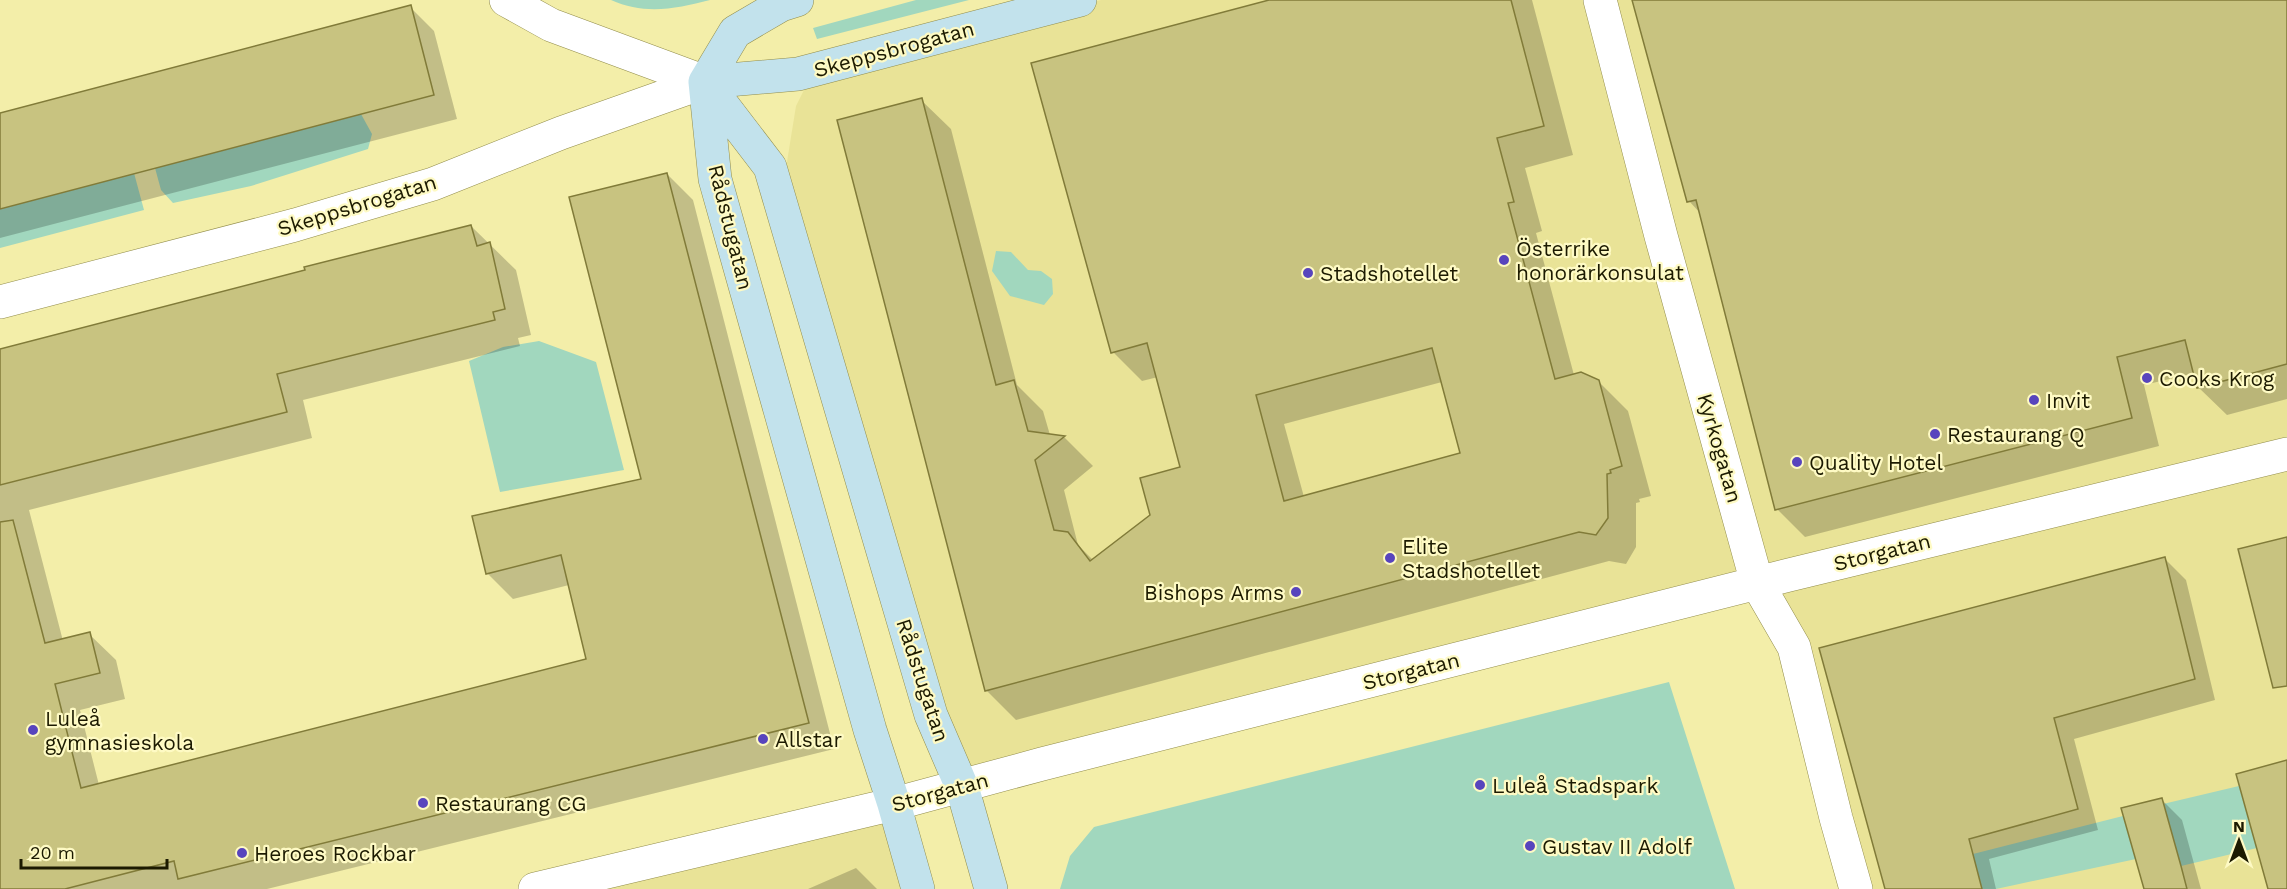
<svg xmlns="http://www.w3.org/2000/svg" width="2287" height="889" font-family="'Work Sans',sans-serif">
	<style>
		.built { fill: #e9e397 }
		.green { fill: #a1d7be }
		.shadow { fill: #0003; fill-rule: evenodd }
		.building { fill: #c8c380; stroke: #817b39; stroke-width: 1.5; fill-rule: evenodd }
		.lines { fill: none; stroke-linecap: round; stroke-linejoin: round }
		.minor-casing { stroke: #928d4b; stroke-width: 34 }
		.tertiary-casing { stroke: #928d4b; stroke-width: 34 }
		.secondary-casing { stroke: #928d4b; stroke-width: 34 }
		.minor { stroke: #fff; stroke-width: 33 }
		.tertiary { stroke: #fff; stroke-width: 33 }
		.secondary { stroke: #c2e2ec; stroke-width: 33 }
		.poi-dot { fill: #5845bd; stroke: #fefac4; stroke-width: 2 }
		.labels { text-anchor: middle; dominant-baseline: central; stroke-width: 4.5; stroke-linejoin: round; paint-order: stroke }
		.street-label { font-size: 21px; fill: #1c1a01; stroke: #fefac4 }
		.poi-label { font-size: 21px; fill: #1c1a01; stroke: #fefac4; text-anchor: start }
	</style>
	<rect width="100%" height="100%" fill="#f3eea9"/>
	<path class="built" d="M1101,0H2287V889H1856L1756,586L963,786L786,168L796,106L805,88L816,78Z
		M892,807L915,889H545Z"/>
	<path class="green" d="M611,0H710C676,9 644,15 611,0Z
		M916,0H969L817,39L813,28Z
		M361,114L372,134L368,149L251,186L173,203L161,190L155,168Z
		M134,173L144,210L0,248V209Z
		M996,251L1011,252L1028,270L1041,271L1052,279L1053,294L1044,305L1010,296L992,271Z
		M539,341L596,362L624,470L500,492L469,361L503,347Z
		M1669,682L1735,889H1060L1070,856L1094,827Z
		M2239,786L2257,848L2181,866L2163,804Z
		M2123,816L2136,859L1996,889H1982L1973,854Z"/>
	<path class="shadow" d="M1274,0H1532L1573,155L1525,168L1542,231L1536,233L1574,375L1598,381L1628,411L1651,496L1639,499L1640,502L1636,503V547L1626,564L1609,561L1016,720L987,691L839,121L921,100L951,129L1017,385L1043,411L1050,435L1064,437L1093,466L1064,490L1078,545L1093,560L1151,515L1182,468L1158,377L1142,381L1113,352ZM1442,382L1462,455L1304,497L1284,424Z
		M1634,0H2287V399L2227,415L2198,387L2195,373L2144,385L2159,446L1805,537L1777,509L1701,214L1689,201Z
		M410,7L434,31L457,119L0,238V114Z
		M667,174L693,200L834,749L267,889H0V351L471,226L516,270L531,335L518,338L520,346L303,400L312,438L29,510L63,641L89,634L116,660L125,699L80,710L99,785L588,660L569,585L513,599L487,573L643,480Z
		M2165,559L2186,580L2215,700L2074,739L2098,830L1989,859L1996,889H1887Z
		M2161,799L2182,820L2201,889H2145Z
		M856,868L877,889H808Z"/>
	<path class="building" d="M1269,0H1511L1544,126L1497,138L1514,202L1508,203L1555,379L1581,372L1599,380L1622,466L1610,470L1611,473L1607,474L1608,518L1596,535L1579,532L985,691L837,120L922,98L996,385L1014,380L1028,431L1065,436L1035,460L1054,530L1068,532L1090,561L1150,515L1140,478L1180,467L1147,343L1111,353L1031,63ZM1432,348L1460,453L1284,501L1256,395Z
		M1632,0H2287V364L2197,388L2185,340L2117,357L2132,418L1775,510L1696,200L1687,202Z
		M411,5L434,95L0,209V113Z
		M667,173L809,723L178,879L174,861L65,889H0V522L13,520L45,643L90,632L100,673L55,684L81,788L586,659L561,555L486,574L472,516L641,479L569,197Z
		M471,225L477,246L490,242L505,309L493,312L495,320L277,374L287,412L0,485V349L305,270L304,267Z
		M2287,537V686L2273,688L2238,549Z
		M2165,557L2195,679L2054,718L2078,809L1969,839L1982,889H1885L1819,648Z
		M2287,760V889H2268L2236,774Z
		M2162,798L2181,866L2187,889H2144L2121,808Z"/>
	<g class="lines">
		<g class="minor-casing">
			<path id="minor" d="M506,0L551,25L705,82
				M1600,0L1661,236L1757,583L1794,647L1836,818L1856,889
				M535,889L894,804L1042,764L1789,575L2287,454"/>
		</g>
		<g class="tertiary-casing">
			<path id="tertiary" d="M0,302L295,225L433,184L561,133L705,82"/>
		</g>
		<g class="secondary-casing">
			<path id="secondary" d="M705,82L770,167L931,715L962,787L991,889
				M705,82L715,179L870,730L894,804L918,889
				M705,82L798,74L1080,0
				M705,82L735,32L781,5L797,0"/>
		</g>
		<use href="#minor" class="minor"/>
		<use href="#tertiary" class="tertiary"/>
		<use href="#secondary" class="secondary"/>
	</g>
	<g class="poi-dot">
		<circle cx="1504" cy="260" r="6"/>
		<circle cx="1308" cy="273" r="6"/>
		<circle cx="2147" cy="378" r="6"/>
		<circle cx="2034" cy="400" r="6"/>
		<circle cx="1935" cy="434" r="6"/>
		<circle cx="1797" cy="462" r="6"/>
		<circle cx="1390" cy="558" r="6"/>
		<circle cx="1296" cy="592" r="6"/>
		<circle cx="33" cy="730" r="6"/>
		<circle cx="763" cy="739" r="6"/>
		<circle cx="1480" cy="785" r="6"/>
		<circle cx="423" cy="803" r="6"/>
		<circle cx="1530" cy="846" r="6"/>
		<circle cx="242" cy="853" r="6"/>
	</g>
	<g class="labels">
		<g class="street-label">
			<text transform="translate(894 49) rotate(-15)">Skeppsbrogatan</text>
			<text transform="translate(357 205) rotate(-17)">Skeppsbrogatan</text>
			<text transform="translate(731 227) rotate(76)">Rådstugatan</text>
			<text transform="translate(1720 448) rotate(74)">Kyrkogatan</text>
			<text transform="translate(1882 552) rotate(-14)">Storgatan</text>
			<text transform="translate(1411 671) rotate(-14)">Storgatan</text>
			<text transform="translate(923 680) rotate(72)">Rådstugatan</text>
			<text transform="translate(940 792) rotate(-15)">Storgatan</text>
		</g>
		<g class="poi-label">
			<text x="1516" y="248">Österrike<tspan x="1516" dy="24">honorärkonsulat</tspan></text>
			<text x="1320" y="273">Stadshotellet</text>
			<text x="2159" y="378">Cooks Krog</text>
			<text x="2046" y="400">Invit</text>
			<text x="1947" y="434">Restaurang Q</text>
			<text x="1809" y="462">Quality Hotel</text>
			<text x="1402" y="546">Elite<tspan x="1402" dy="24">Stadshotellet</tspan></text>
			<text x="1284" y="592" text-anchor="end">Bishops Arms</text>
			<text x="45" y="718">Luleå<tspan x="45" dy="24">gymnasieskola</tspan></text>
			<text x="775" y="739">Allstar</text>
			<text x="1492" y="785">Luleå Stadspark</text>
			<text x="435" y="803">Restaurang CG</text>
			<text x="1542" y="846">Gustav II Adolf</text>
			<text x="254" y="853">Heroes Rockbar</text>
		</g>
	</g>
	<g transform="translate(2239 841)" stroke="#fefac4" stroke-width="4.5" paint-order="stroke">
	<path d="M0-4.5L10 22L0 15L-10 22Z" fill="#1c1a01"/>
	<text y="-9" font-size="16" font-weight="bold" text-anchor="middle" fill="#1c1a01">N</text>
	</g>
	<path d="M21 859v9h146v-9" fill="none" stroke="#1c1a01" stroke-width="3"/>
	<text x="30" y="859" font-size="18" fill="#1c1a01" stroke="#fefac4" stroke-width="4.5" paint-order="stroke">20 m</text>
</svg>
